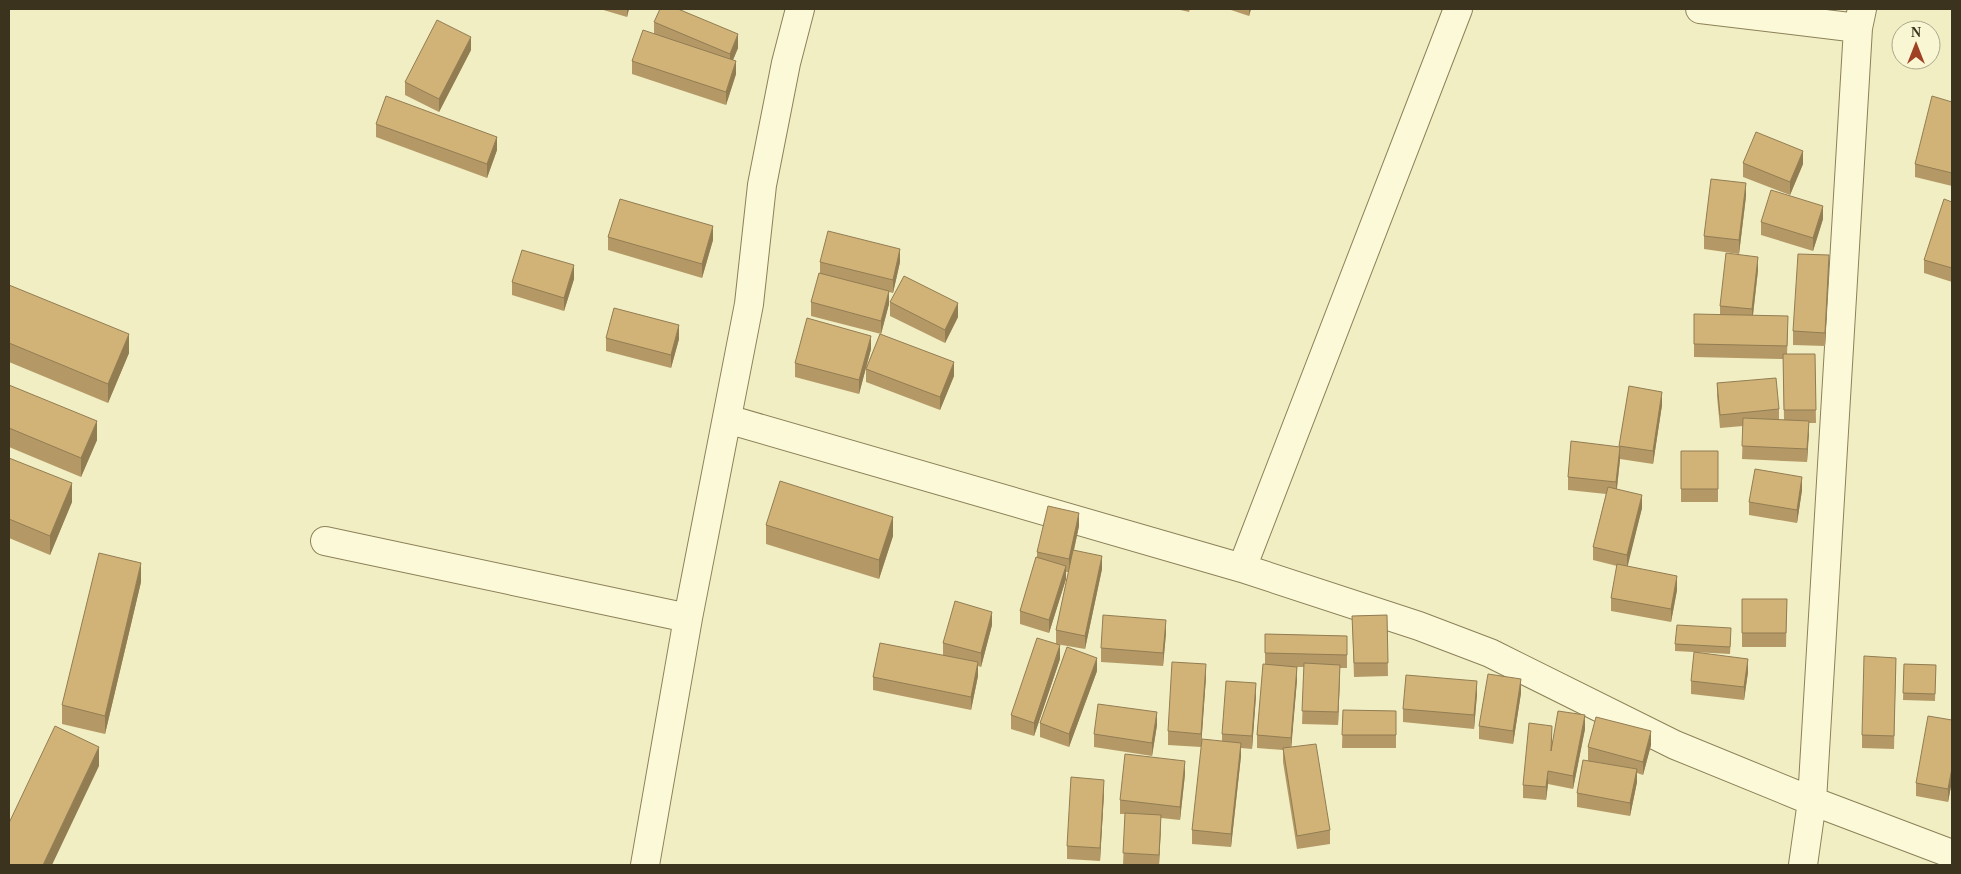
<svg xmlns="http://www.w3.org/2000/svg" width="1961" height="874" font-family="'Times New Roman',serif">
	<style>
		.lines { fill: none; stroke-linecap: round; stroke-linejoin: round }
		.minor-casing { stroke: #8c8058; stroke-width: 30 }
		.minor { stroke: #fbf9d7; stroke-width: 28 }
		.wall { fill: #b49966 }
		.shaded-wall { fill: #927d53 }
		.building { fill: #d1b277; stroke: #927d53 }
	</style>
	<rect width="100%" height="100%" fill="#f1eec3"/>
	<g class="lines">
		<g class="minor-casing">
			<path id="minor" d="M1700,9L1858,28
				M727,419L1242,568L1419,626L1490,653L1675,745L1812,801L1952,854
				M325,541L688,618
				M1242,568L1458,9
				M645,865L688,618L749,304L762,185L786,63L800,9
				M1803,865L1812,801L1858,28L1862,9"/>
		</g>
		<use href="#minor" class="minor"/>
	</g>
	<path class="wall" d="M600,9H629L627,17Z
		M1176,9H1190L1189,12Z
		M1228,9H1251L1249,16Z
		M654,22L738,48L733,60L736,74L726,105L632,74V61L654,34Z
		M471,50L439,112L405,95V82Z
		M1952,102V186L1915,177V164Z
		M376,124L497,150L487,178L376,137Z
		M1743,163L1803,164L1790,195L1743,177Z
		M1746,196L1739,254L1704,249V236Z
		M1952,202V282L1924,273V260Z
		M1823,219L1813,251L1761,235V222Z
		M608,237L713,240L702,278L608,250Z
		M820,262H900L893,293L889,292V304L881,334L811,316V302L820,273Z
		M1829,269L1825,346L1793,345V331Z
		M1758,270L1753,315L1788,330L1787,354H1815L1816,423H1809L1807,462L1742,459L1743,426L1720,428L1717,396V383L1779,409V420H1784L1783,359L1694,357V344L1720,315V306Z
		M574,279L564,311L512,295V282Z
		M9,285L129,353L108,403L9,362Z
		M890,302L958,317L945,343L890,316Z
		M606,338L679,339L671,368L606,351Z
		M871,349L859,394L795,377V363Z
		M866,369L954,376L940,410L866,382Z
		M9,385L97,440L81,477L9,447Z
		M1629,386L1662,405L1653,464L1620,459L1617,489L1642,508L1627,566L1677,590L1671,622L1611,611V598L1617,566L1593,560V547L1606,494L1568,490V477L1619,447Z
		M1681,451H1718V502H1681Z
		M9,458L72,502L50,555L9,538Z
		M1802,490L1797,523L1749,515V502Z
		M766,525L893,536L879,579L766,544Z
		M1079,526L1074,550L1102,569L1085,649L1056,644V630L1069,572H1066V579L1049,633L1020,624V611L1037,557V552Z
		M141,582L105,734L62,724V705Z
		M1742,599H1787L1786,647H1742Z
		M1387,615L1388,676L1354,677L1352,616Z
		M992,625L981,667L978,666V676L971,710L873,690V677L943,655V643Z
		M1166,633L1163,666L1101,662V648Z
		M1265,634L1347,636V668H1340L1338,725L1302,724L1304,667H1297V680L1291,747L1330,830V844L1297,849L1283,762V750L1257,748V735L1265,664Z
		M1731,635L1730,654L1675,651V644Z
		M1896,658L1894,749L1862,748V735Z
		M1060,659L1034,736L1011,729V715Z
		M1904,664L1936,665L1935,701L1903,700Z
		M1097,671L1069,747L1040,737V723Z
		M1748,672L1744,700L1691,694V681Z
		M1206,677L1201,747L1168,745V731Z
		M1521,693L1513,744L1479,739V726Z
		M1477,694L1474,729L1403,722V709Z
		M1256,696L1252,749L1241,748V756L1231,847L1192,844V830L1222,741V734Z
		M1343,710L1396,711V748H1342Z
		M1952,720V781L1948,802L1916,796V783Z
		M1157,725L1152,756L1094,747V734Z
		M1585,729L1573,789L1548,784L1546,800L1523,798V785L1552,744Z
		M1651,745L1643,775L1637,773V782L1630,816L1577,807V793L1588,761V747Z
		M1185,774L1180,820L1161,818L1159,865H1123L1125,814H1120V800Z
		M1104,793L1100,861L1067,859V846Z"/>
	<path class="shaded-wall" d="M627,9H629L627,17Z
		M1249,9H1251L1249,16Z
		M738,34V48L730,67V54Z
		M471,37V50L439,112V99Z
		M736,61V74L726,105V92Z
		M497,137V150L487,178V164Z
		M1803,151V164L1790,195V182Z
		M1746,183V196L1739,254V240Z
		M1823,206V219L1813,251V238Z
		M713,226V240L702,278V264Z
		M900,249V262L893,293V280Z
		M1829,255V269L1825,346V333Z
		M1758,257V270L1752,323V309Z
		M574,265V279L564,311V298Z
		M889,291V304L881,334V321Z
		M958,303V317L945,343V330Z
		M679,325V339L671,368V355Z
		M129,334V353L108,403V384Z
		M871,336V349L859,394V380Z
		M954,362V376L940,410V397Z
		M1662,392V405L1653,464V451Z
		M97,421V440L81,477V458Z
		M1809,421V434L1807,462V449Z
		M1620,447V460L1616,495V482Z
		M1802,477V490L1797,523V510Z
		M72,483V502L50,555V536Z
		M1642,495V508L1627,569V555Z
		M1079,513V526L1069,572V559Z
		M893,517V536L879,579V560Z
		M1102,556V569L1085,649V636Z
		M141,563V582L105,734V716Z
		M1066,566V579L1049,633V620Z
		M1677,576V590L1671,622V609Z
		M992,612V625L981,667V653Z
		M1166,620V633L1163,666V653Z
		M1060,645V659L1034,736V723Z
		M1097,658V671L1069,747V734Z
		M1748,659V672L1744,700V687Z
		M978,662V676L971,710V697Z
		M1206,664V677L1201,747V734Z
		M1340,665V678L1338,725V712Z
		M1297,667V680L1291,751V738Z
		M1521,679V693L1513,744V731Z
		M1477,681V694L1474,729V715Z
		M1256,683V696L1252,749V736Z
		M1157,712V725L1152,756V743Z
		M1585,715V729L1573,789V776Z
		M1651,731V745L1643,775V762Z
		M1241,743V756L1231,847V834Z
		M99,747V766L52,865H43Z
		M1185,761V774L1180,820V807Z
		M1952,768V781L1948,802V789Z
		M1637,769V782L1630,816V803Z
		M1548,771V784L1546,800V787Z
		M1104,780V793L1100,861V848Z
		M1161,815V828L1159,865V855Z"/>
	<path class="building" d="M660,9H678L738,34L730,54L654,22Z
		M437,20L471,37L439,99L405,82Z
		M643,30L736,61L726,92L632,61Z
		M386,96L497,137L487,164L376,124Z
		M1932,96L1952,102V173L1915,164Z
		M1756,132L1803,151L1790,182L1743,163Z
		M1711,179L1746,183L1739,240L1704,236Z
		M1771,190L1823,206L1813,238L1761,222Z
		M620,199L713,226L702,264L608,237Z
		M1944,199L1952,202V268L1924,260Z
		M828,231L900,249L893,280L820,262Z
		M522,250L574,265L564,298L512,282Z
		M1726,253L1758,257L1752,309L1720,306Z
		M1798,254L1829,255L1825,333L1793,331Z
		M819,273L889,291L881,321L811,302Z
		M904,276L958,303L945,330L890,302Z
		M9,285L129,334L108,384L9,343Z
		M614,308L679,325L671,355L606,338Z
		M1694,314L1788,316L1787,346L1694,344Z
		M807,318L871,336L859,380L795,363Z
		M880,334L954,362L940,397L866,369Z
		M1783,354H1815L1816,410H1784Z
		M1776,378L1779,409L1720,415L1717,383Z
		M9,385L97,421L81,458L9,428Z
		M1629,386L1662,392L1653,451L1619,446Z
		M1743,418L1809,421L1807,449L1742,446Z
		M1571,441L1620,447L1616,482L1568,477Z
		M1681,451H1718V489H1681Z
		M9,458L72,483L50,536L9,519Z
		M1755,469L1802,477L1797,510L1749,502Z
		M780,481L893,517L879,560L766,525Z
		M1608,487L1642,495L1627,555L1593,547Z
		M1048,506L1079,513L1069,559L1037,552Z
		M1073,550L1102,556L1085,636L1056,630Z
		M99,553L141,563L105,716L62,705Z
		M1036,557L1066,566L1049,620L1020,611Z
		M1617,564L1677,576L1671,609L1611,598Z
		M1742,599H1787L1786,633H1742Z
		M955,601L992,612L981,653L943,643Z
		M1103,615L1166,620L1163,653L1101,648Z
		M1387,615L1388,663H1354L1352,616Z
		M1677,625L1731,628L1730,647L1675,644Z
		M1265,634L1347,636V655L1265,653Z
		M1037,638L1060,645L1034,723L1011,715Z
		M880,643L978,662L971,697L873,677Z
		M1067,647L1097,658L1069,734L1040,723Z
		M1694,652L1748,659L1744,687L1691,681Z
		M1864,656L1896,658L1894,736L1862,735Z
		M1172,662L1206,664L1201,734L1168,731Z
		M1304,663L1340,665L1338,712L1302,711Z
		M1263,664L1297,667L1291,738L1257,735Z
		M1904,664L1936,665L1935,694L1903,693Z
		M1488,674L1521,679L1513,731L1479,726Z
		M1406,675L1477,681L1474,715L1403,709Z
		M1226,681L1256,683L1252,736L1222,734Z
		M1098,704L1157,712L1152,743L1094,734Z
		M1343,710L1396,711V735H1342Z
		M1558,711L1585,715L1573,776L1548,771L1546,787L1523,785L1529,723L1552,726L1551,751Z
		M1928,716L1952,720V768L1948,789L1916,783Z
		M1596,717L1651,731L1643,762L1588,747Z
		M55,726L99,747L43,865H9V823Z
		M1202,739L1241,743L1231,834L1192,830Z
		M1316,744L1330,830L1297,836L1283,748Z
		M1125,754L1185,761L1180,807L1120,800Z
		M1583,760L1637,769L1630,803L1577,793Z
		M1071,777L1104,780L1100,848L1067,846Z
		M1125,813L1161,815L1159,855L1123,853Z"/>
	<rect width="1961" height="874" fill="none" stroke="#3b331e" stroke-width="20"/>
	<g transform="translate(1916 45)"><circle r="24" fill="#f8f6d3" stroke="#aca88b"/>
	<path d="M0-4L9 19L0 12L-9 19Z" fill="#9f4125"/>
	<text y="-8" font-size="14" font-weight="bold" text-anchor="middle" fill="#3b331e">N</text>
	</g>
</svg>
